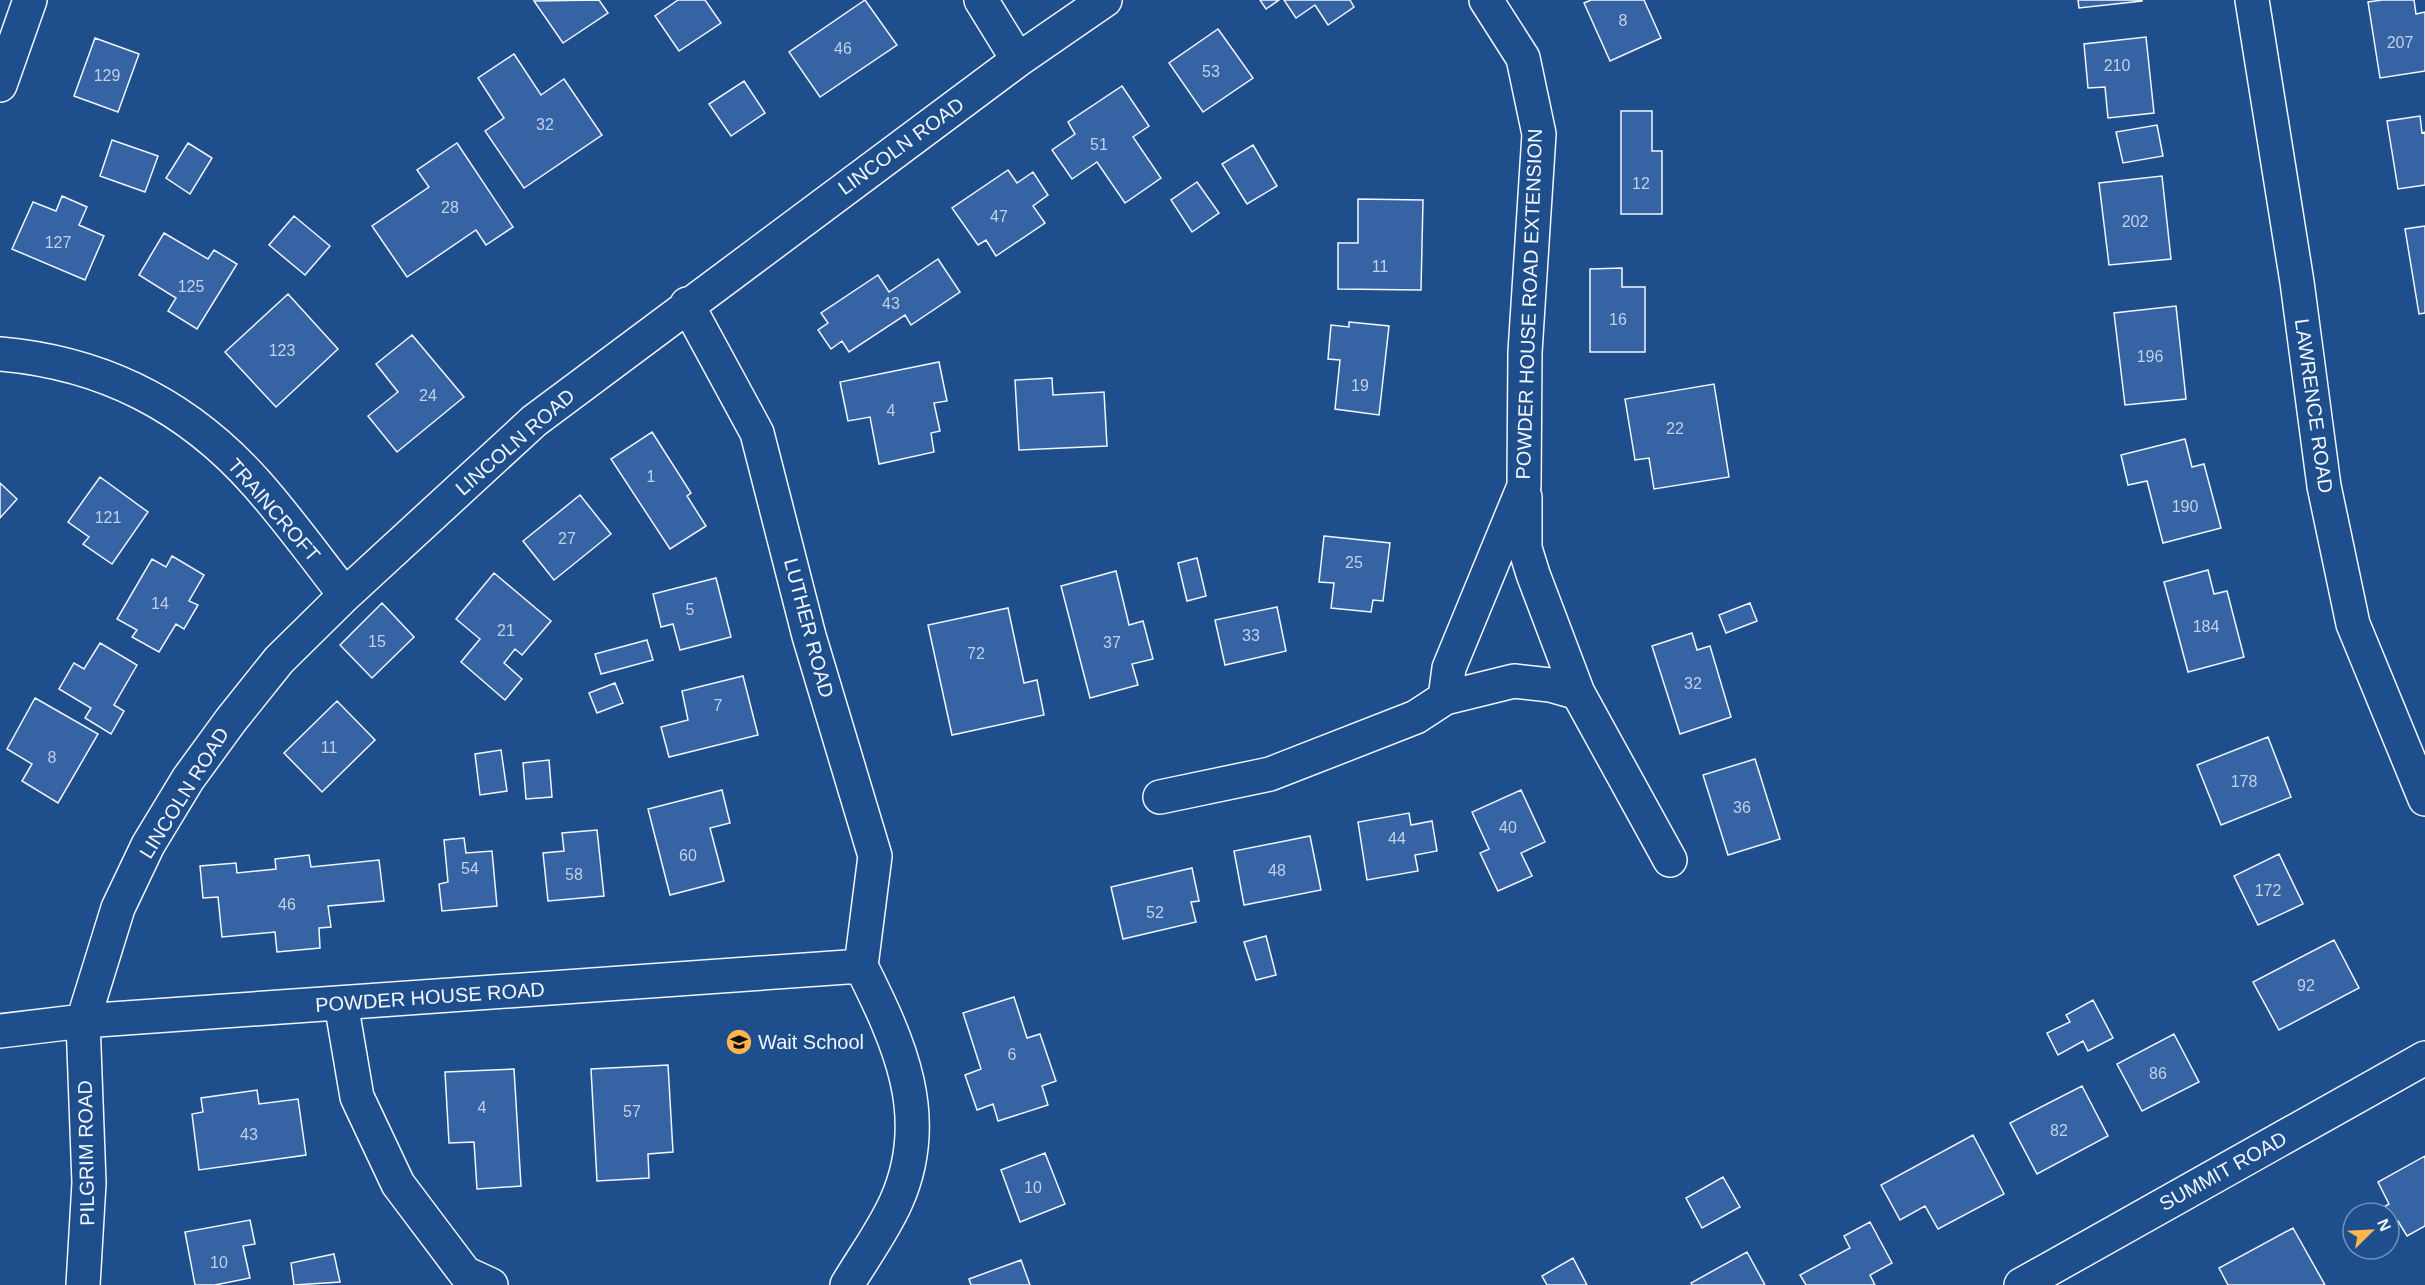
<svg xmlns="http://www.w3.org/2000/svg" width="2425" height="1285" font-family="Helvetica,sans-serif">
	<style>
		.building { fill: #3563a3; stroke: #f2f6ff; stroke-width: 1.5 }
		.lines { fill: none; stroke-linecap: round; stroke-linejoin: round }
		.minor-casing { stroke: #f2f6ff; stroke-width: 36 }
		.minor { stroke: #1f4e8c; stroke-width: 33 }
		.labels { text-anchor: middle; dominant-baseline: central; stroke-width: 4.5; stroke-linejoin: round; paint-order: stroke }
		.number-label { font-size: 16px; fill: #c3d1e8 }
		.street-label { font-size: 20px; fill: #f2f6ff; stroke: #1f4e8c }
		.poi-label { font-size: 20px; fill: #f2f6ff; stroke: #1f4e8c; text-anchor: start }
	</style>
	<rect width="100%" height="100%" fill="#1f4e8c"/>
	<path class="building" d="M599,0L608,13L563,43L534,1Z
		M678,0H705L721,23L679,51L655,16Z
		M865,0L897,45L820,97L789,52Z
		M1260,0H1279L1266,9Z
		M1284,0H1350L1354,7L1328,25L1315,5L1296,18Z
		M1591,0H1644L1661,38L1610,61L1584,3Z
		M2078,0H2142V1L2079,8Z
		M2382,0H2414L2416,14L2425,12V71L2380,78L2368,2Z
		M1218,29L1253,78L1203,112L1169,63Z
		M2146,37L2154,113L2108,118L2105,87L2088,88L2084,44Z
		M95,38L139,54L118,112L74,96Z
		M514,54L541,95L564,79L602,135L524,188L485,131L504,118L478,78Z
		M744,81L765,113L731,136L709,104Z
		M1122,86L1149,126L1133,137L1161,178L1125,203L1097,162L1072,179L1052,150L1075,134L1068,122Z
		M1621,111H1652V151H1662V214H1621Z
		M2420,116L2422,133L2425,132V185L2398,189L2387,121Z
		M2157,125L2163,156L2123,163L2116,132Z
		M112,140L158,156L145,192L100,176Z
		M188,143L212,158L190,194L166,178Z
		M457,143L513,227L486,245L476,230L407,277L372,226L429,187L417,170Z
		M1253,145L1277,186L1247,204L1222,164Z
		M1008,170L1017,183L1033,172L1048,195L1033,206L1045,223L996,256L986,240L978,245L952,208Z
		M2162,176L2171,259L2109,265L2099,183Z
		M1197,182L1219,213L1192,232L1171,200Z
		M62,196L87,207L79,225L104,236L85,280L12,249L33,202L56,211Z
		M1358,199L1423,200L1421,290L1338,289V243H1358Z
		M294,216L330,246L305,275L269,245Z
		M2425,226V313L2419,314L2405,229Z
		M164,233L208,259L214,250L237,264L197,329L168,311L176,298L139,275Z
		M938,259L960,292L911,325L905,315L849,352L842,341L831,349L818,330L828,323L821,313L878,275L889,292Z
		M1622,268V287H1645V352H1590V269Z
		M288,294L338,349L276,407L225,352Z
		M2176,306L2186,399L2125,405L2114,313Z
		M1349,322L1389,326L1379,415L1335,409L1340,360L1328,359L1331,325L1349,327Z
		M412,335L464,397L397,452L368,416L398,392L376,364Z
		M939,362L947,401L934,403L940,431L931,433L934,452L879,464L870,417L848,421L840,382Z
		M1052,378L1053,395L1104,392L1107,446L1019,450L1015,380Z
		M1714,384L1729,477L1654,489L1649,458L1635,460L1625,399Z
		M652,432L691,493L687,496L706,526L670,549L611,459Z
		M2185,439L2192,467L2204,464L2221,528L2163,543L2147,481L2128,485L2121,455Z
		M100,477L148,512L112,564L83,544L89,537L68,522Z
		M0,483L17,499L0,518Z
		M580,495L611,534L554,580L523,541Z
		M1324,536L1390,543L1383,601L1373,600L1371,612L1331,608L1334,583L1319,582Z
		M172,556L204,575L189,601L198,605L184,629L176,624L159,652L132,637L137,630L117,619L152,559L166,567Z
		M1197,558L1206,596L1187,601L1178,563Z
		M2208,570L2214,594L2227,591L2244,657L2188,672L2164,582Z
		M1116,571L1129,625L1143,621L1153,659L1132,664L1138,685L1090,698L1061,586Z
		M494,573L551,621L522,655L515,649L504,663L522,679L505,700L461,662L480,639L456,619Z
		M716,578L731,637L680,650L673,624L661,627L653,594Z
		M382,603L414,637L372,678L340,645Z
		M1750,603L1757,621L1726,633L1719,615Z
		M1277,607L1286,651L1225,665L1215,620Z
		M1008,608L1024,683L1037,680L1044,715L952,735L928,625Z
		M1692,633L1697,650L1710,646L1731,717L1680,734L1652,646Z
		M647,640L653,660L601,674L595,654Z
		M100,643L137,665L114,705L124,711L111,734L85,718L91,708L59,689L74,663L84,669Z
		M743,676L758,735L669,757L661,727L688,720L682,691Z
		M615,683L623,703L597,713L589,693Z
		M35,698L98,734L58,803L22,781L32,764L7,749Z
		M337,701L375,740L322,792L284,753Z
		M2268,737L2291,797L2221,825L2197,765Z
		M501,750L507,791L480,795L475,754Z
		M1755,759L1780,839L1728,855L1703,775Z
		M549,760L552,797L526,799L523,763Z
		M722,790L730,823L710,828L724,881L670,895L648,809Z
		M1521,790L1545,842L1521,853L1532,876L1498,891L1480,853L1489,849L1472,812Z
		M1409,813L1411,825L1432,821L1437,851L1415,855L1418,871L1367,880L1358,822Z
		M597,830L604,896L548,901L543,853L564,851L562,833Z
		M1310,836L1321,890L1244,905L1234,851Z
		M464,838L466,853L492,851L497,906L442,911L439,884L448,882L444,840Z
		M2279,854L2303,904L2258,925L2234,876Z
		M309,855L311,867L379,860L384,901L328,906L331,927L319,928L320,948L277,952L275,932L222,937L218,897L203,898L200,866L236,863L237,873L276,869L275,859Z
		M1192,868L1199,901L1191,902L1196,922L1123,939L1111,887Z
		M1266,936L1276,975L1256,980L1244,942Z
		M2334,940L2359,988L2279,1030L2253,982Z
		M1014,997L1027,1038L1040,1034L1056,1081L1042,1086L1048,1105L998,1121L993,1104L977,1110L965,1075L981,1069L963,1013Z
		M2093,1000L2113,1038L2088,1051L2083,1041L2058,1055L2047,1033L2070,1022L2066,1015Z
		M2174,1034L2199,1082L2142,1111L2117,1064Z
		M668,1065L673,1152L648,1154L649,1178L597,1181L591,1069Z
		M514,1069L521,1186L477,1189L474,1142L449,1143L445,1072Z
		M2082,1086L2108,1136L2037,1174L2010,1123Z
		M257,1090L259,1104L298,1099L306,1155L199,1170L192,1114L203,1112L201,1098Z
		M1973,1135L2004,1194L1938,1229L1925,1206L1900,1220L1881,1185Z
		M1045,1153L1065,1204L1020,1222L1001,1170Z
		M2425,1156V1226L2407,1236L2398,1221L2389,1226V1213L2376,1212L2389,1204L2378,1182Z
		M1723,1177L1740,1207L1702,1228L1686,1198Z
		M250,1220L255,1244L243,1246L250,1278L215,1285H195L185,1232Z
		M1870,1222L1892,1263L1870,1275L1875,1285H1806L1800,1275L1850,1248L1844,1236Z
		M2293,1228L2325,1285H2228L2219,1268Z
		M1747,1252L1765,1285H1692L1691,1283Z
		M334,1254L340,1282L294,1285L291,1263Z
		M1573,1258L1587,1285H1547L1542,1276Z
		M1021,1260L1030,1285H971L969,1279Z"/>
	<g class="lines">
		<g class="minor-casing">
			<path id="minor" d="M981,0L1018,60
				M2252,0L2297,282L2324,486L2353,624L2425,799
				M0,85L30,0
				M687,304L757,433L809,636L875,856L861,966
				M0,354C104,363 188,406 257,484C288,519 316,558 345,595
				M1525,497V548L1533,574L1578,693
				M1445,698L1514,681L1550,685L1578,693L1670,860
				M1160,797L1270,774L1416,717L1445,698L1449,668L1524,486L1525,352L1539,134L1523,58L1486,0
				M341,1003L357,1097L398,1184L465,1273L491,1285
				M0,1031L83,1021L861,966
				M83,1285L89,1183L83,1021L118,908L148,845L188,779L231,720L279,660L345,595L534,421L1018,60L1105,0
				M847,1285C863,1258 883,1231 896,1202C934,1117 899,1042 861,966
				M2021,1285L2425,1058"/>
		</g>
		<use href="#minor" class="minor"/>
	</g>
	<defs>
		<g id="school-disc" transform="scale(1.35)"><circle r="9.5" fill="#ffb74d" stroke="#1f4e8c"/><path d="M0-5L7-2L0 1L-7-2ZM-4 1L0 2.5L4 1V4Q0 6-4 4Z" fill="#111"/></g>
	</defs>
	<g fill-rule="evenodd">
		<use href="#school-disc" x="739" y="1042"/>
	</g>
	<g class="labels">
		<g class="number-label">
			<text x="1623" y="20">8</text>
			<text x="2400" y="42">207</text>
			<text x="843" y="48">46</text>
			<text x="2117" y="65">210</text>
			<text x="1211" y="71">53</text>
			<text x="107" y="75">129</text>
			<text x="545" y="124">32</text>
			<text x="1099" y="144">51</text>
			<text x="1641" y="183">12</text>
			<text x="450" y="207">28</text>
			<text x="999" y="216">47</text>
			<text x="2135" y="221">202</text>
			<text x="58" y="242">127</text>
			<text x="1380" y="266">11</text>
			<text x="191" y="286">125</text>
			<text x="891" y="303">43</text>
			<text x="1618" y="319">16</text>
			<text x="282" y="350">123</text>
			<text x="2150" y="356">196</text>
			<text x="1360" y="385">19</text>
			<text x="428" y="395">24</text>
			<text x="891" y="410">4</text>
			<text x="1675" y="428">22</text>
			<text x="651" y="476">1</text>
			<text x="2185" y="506">190</text>
			<text x="108" y="517">121</text>
			<text x="567" y="538">27</text>
			<text x="1354" y="562">25</text>
			<text x="160" y="603">14</text>
			<text x="690" y="609">5</text>
			<text x="2206" y="626">184</text>
			<text x="506" y="630">21</text>
			<text x="1251" y="635">33</text>
			<text x="377" y="641">15</text>
			<text x="1112" y="642">37</text>
			<text x="976" y="653">72</text>
			<text x="1693" y="683">32</text>
			<text x="718" y="705">7</text>
			<text x="329" y="747">11</text>
			<text x="52" y="757">8</text>
			<text x="2244" y="781">178</text>
			<text x="1742" y="807">36</text>
			<text x="1508" y="827">40</text>
			<text x="1397" y="838">44</text>
			<text x="688" y="855">60</text>
			<text x="470" y="868">54</text>
			<text x="1277" y="870">48</text>
			<text x="574" y="874">58</text>
			<text x="2268" y="890">172</text>
			<text x="287" y="904">46</text>
			<text x="1155" y="912">52</text>
			<text x="2306" y="985">92</text>
			<text x="1012" y="1054">6</text>
			<text x="2158" y="1073">86</text>
			<text x="482" y="1107">4</text>
			<text x="632" y="1111">57</text>
			<text x="2059" y="1130">82</text>
			<text x="249" y="1134">43</text>
			<text x="1033" y="1187">10</text>
			<text x="219" y="1262">10</text>
		</g>
		<g class="street-label">
			<text transform="translate(901 146) rotate(-36)">LINCOLN ROAD</text>
			<text transform="translate(1529 304) rotate(-88)">POWDER HOUSE ROAD EXTENSION</text>
			<text transform="translate(2314 406) rotate(82)">LAWRENCE ROAD</text>
			<text transform="translate(515 442) rotate(-41)">LINCOLN ROAD</text>
			<text transform="translate(274 510) rotate(49)">TRAINCROFT</text>
			<text transform="translate(809 628) rotate(75)">LUTHER ROAD</text>
			<text transform="translate(184 793) rotate(-58)">LINCOLN ROAD</text>
			<text transform="translate(430 997) rotate(-4)">POWDER HOUSE ROAD</text>
			<text transform="translate(86 1153) rotate(-91)">PILGRIM ROAD</text>
			<text transform="translate(2223 1171) rotate(-29)">SUMMIT ROAD</text>
		</g>
		<g class="poi-label">
			<text x="758" y="1042">Wait School</text>
		</g>
	</g>
	<g transform="translate(2371 1231) rotate(66)"><circle r="28" fill="#1f4e8c" stroke="#7391ba" stroke-width="1.5"/>
	<path d="M0-4.5L10 22L0 15L-10 22Z" fill="#ffb74d"/>
	<text y="-9" font-size="16" font-weight="bold" text-anchor="middle" fill="#f2f6ff">N</text>
	</g>
</svg>
